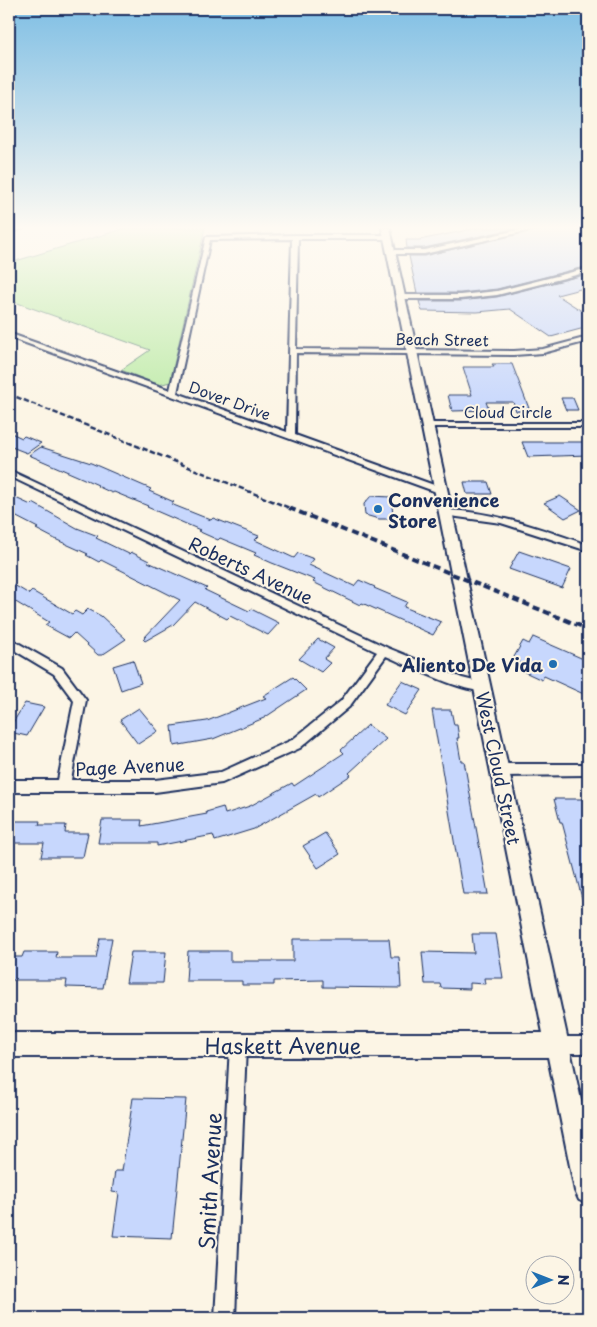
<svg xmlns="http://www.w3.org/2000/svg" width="597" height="1327" font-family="'Playpen Sans',sans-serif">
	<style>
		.green { fill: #beeba9; stroke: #6c8d84 }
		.building { fill: #c7d7fd; stroke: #1b2f5e }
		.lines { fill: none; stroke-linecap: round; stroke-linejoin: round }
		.street-casing { stroke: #1b2f5e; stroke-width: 4 }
		.secondary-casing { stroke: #1b2f5e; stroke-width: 4 }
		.highway-casing { stroke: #1b2f5e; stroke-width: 4 }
		.street { fill: #fcf5e5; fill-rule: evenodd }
		.secondary { fill: #fcf5e5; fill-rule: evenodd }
		.highway { fill: #fcf5e5; fill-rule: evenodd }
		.rail-far1 { stroke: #1b2f5e; stroke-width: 2.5; stroke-dasharray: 5.5 2.5; stroke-linecap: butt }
		.rail { stroke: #1b2f5e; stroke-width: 4; stroke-dasharray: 7 4; stroke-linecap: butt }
		.poi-dot { fill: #1f6fb2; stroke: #fcf5e5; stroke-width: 2 }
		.labels { text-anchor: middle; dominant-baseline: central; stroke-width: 4; stroke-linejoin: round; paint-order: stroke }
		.far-street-label { font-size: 15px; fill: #1b2f5e; stroke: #fcf5e5 }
		.poi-label { font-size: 18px; font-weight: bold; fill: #1b2f5e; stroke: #fcf5e5; text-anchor: start }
		.street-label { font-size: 18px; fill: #1b2f5e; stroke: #fcf5e5 }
		.near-street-label { font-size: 21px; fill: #1b2f5e; stroke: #fcf5e5 }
	</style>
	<rect width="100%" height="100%" fill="#fcf5e5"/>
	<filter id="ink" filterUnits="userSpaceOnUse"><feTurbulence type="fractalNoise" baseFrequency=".02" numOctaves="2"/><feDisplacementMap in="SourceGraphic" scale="10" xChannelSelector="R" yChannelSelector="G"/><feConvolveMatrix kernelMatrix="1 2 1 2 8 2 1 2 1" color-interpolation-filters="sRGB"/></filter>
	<g filter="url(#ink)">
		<path class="green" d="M126,228H205L170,382L159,385L121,370L150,350L9,300V263Z"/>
		<path class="building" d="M478,228H518L424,248H407L406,240H419Z
			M542,228H588V266L497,289L460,293H417L409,256H424Z
			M588,274V287L557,295L588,315V327L551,337L510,309L477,312L422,311L419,301H460L497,297Z
			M492,364H512L530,411H516L513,402H486L489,410L452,411L448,395H472L463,367H494Z
			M561,398H573L578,410H566Z
			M9,432L22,438L24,436L41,443L27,453L9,446Z
			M522,442H588V455L528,457Z
			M41,447L91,463L151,489L149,491L174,502L171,504L211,520L213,518L259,536L255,540L294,558L298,553L314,559L309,565L354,586L359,580L375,587L374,588L407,602L404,607L441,622L433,635L362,603L360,605L313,582L315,580L272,563L254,555L256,553L220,538L218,540L198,531L200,530L147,507L148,506L114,492L112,493L97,486L98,485L29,455Z
			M464,482H488L492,494H467Z
			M9,495L31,505L33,503L77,528L98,536L96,538L129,554L131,552L149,561L148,562L207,588L205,590L249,611L251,609L279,623L268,635L230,616L227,619L195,602L173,625L145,641L143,639L180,600L101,560L99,562L86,555L88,554L57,540L36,529L38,528L9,513Z
			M371,496L391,497L393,515H389L390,519H379L365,515L364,504Z
			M560,496L581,510L565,518L544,503Z
			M519,551L571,569L562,588L509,569Z
			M9,582L29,594L32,591L72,614L75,611L82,615L88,609L101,616L126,639L102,655H98L74,633L69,638L45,625L49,622L9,598Z
			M533,637L588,661V696L544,676L542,680L516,668L520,660L514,657L523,641L529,644Z
			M318,639L334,648L324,659L330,663L321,672L299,659Z
			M133,660L141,683L121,690L113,666Z
			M293,677L306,690L264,718L213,739L174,746L172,726L207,721L266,698L263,696Z
			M402,681L422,690L405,715L385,705Z
			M25,703L44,707L27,736L9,732V729Z
			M139,708L158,731L138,744L120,720Z
			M432,710H451L454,725H457L459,738H457L461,761H464L488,894H463Z
			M368,725L386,739L349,773L351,775L318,797L316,794L254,829L215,841L213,835L157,846V843H98L102,820H142L141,826L207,814L206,812L223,807L225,814L250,806L292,783L294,786L344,753L341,750Z
			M554,799H588V905L584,906L562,822H560Z
			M9,821H40L39,825H66L65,833H88L83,857H41L44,843H9Z
			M325,833L340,854L318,868L303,846Z
			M472,934H496L503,978H484L485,984L470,983V989L441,988L440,984H425L422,952L474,953Z
			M100,938H112L103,988L66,987L67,980H9V957H22L24,952H57L56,958H96Z
			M293,939H389L391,957H399L401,988L323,987V980L274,981V985H242V981H186L188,951H230V961H293Z
			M131,952H166L163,983H126Z
			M133,1098L186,1099L172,1238L113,1236L119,1193L112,1192L115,1171H122Z"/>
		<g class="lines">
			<g class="street-casing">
				<path id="street" d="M528,228H540L424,254H391L388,252L391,250H424Z
					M295,235H388L391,237L388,239H298L296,349L514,351L543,349L588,337V341L543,353L514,355L296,353L295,435L445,489V493L442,494L9,337V333L11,334L170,390L206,237ZM292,239L287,432L177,393L210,240Z
					M588,268V272L497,295L460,299H401L398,297L401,295H460L497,291Z
					M424,423H588V427H427L423,425Z
					M9,470L388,648L462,678L486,684L488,687L486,690C470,696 405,664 386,656L349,707L300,748L222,783L155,792H9V780H58L74,701L54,674L9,647V638L62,668L86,700L71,780H155L221,772L292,740L341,701L377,652L9,476Z
					M446,510C496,512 541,529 588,545V551L501,523L443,515V511Z
					M499,764H588V775L499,776L495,774L493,770L495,766Z
					M558,1037H588V1053H558L552,1051L550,1045L552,1039Z
					M238,1038L244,1040L246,1046L235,1318H215L230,1046L232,1040Z"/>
			</g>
			<g class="secondary-casing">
				<path id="secondary" d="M382,228H390L588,1132V1204L579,1200L575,1191L548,1057H9V1033H543Z"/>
			</g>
			<g class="highway-casing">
				<path id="highway" d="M9,228H23L9,234Z"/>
			</g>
			<use href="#street" class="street"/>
			<use href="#secondary" class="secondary"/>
			<use href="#highway" class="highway"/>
			<path class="rail-far1" d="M9,394L292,509"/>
			<path class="rail" d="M289,508L588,629"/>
		</g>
	</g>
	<linearGradient id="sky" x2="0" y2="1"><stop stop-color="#7ebee4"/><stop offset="0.55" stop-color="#fefaf3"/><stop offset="1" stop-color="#fefaf3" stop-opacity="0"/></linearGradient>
	<rect width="597" height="414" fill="url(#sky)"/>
	<g class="poi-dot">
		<circle cx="378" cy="509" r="5"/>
		<circle cx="553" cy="664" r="5"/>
	</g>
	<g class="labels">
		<g class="far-street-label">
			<text transform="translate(442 339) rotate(1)">Beach Street</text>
			<text transform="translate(230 400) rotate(20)">Dover Drive</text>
			<text x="508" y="411">Cloud Circle</text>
		</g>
		<g class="poi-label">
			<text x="388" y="499">Convenience<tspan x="388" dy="21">Store</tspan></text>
			<text x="543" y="664" text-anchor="end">Aliento De Vida</text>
		</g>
		<g class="street-label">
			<text transform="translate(251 570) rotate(25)">Roberts Avenue</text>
			<text transform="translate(130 766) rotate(-3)">Page Avenue</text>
			<text transform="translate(499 768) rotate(78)">West Cloud Street</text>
		</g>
		<g class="near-street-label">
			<text x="283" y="1045">Haskett Avenue</text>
			<text transform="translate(209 1181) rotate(-87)">Smith Avenue</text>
		</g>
	</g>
	<rect width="597" height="1327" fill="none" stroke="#fcf5e5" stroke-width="30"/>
	<rect x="15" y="15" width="567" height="1297" fill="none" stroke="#1b2f5e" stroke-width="2" filter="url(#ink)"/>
	<g transform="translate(550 1280) rotate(90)"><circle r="24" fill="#fcf5e5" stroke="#a2a6af"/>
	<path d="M0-4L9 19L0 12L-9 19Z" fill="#1f6fb2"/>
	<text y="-8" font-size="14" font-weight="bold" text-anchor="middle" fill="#1b2f5e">N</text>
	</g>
</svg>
